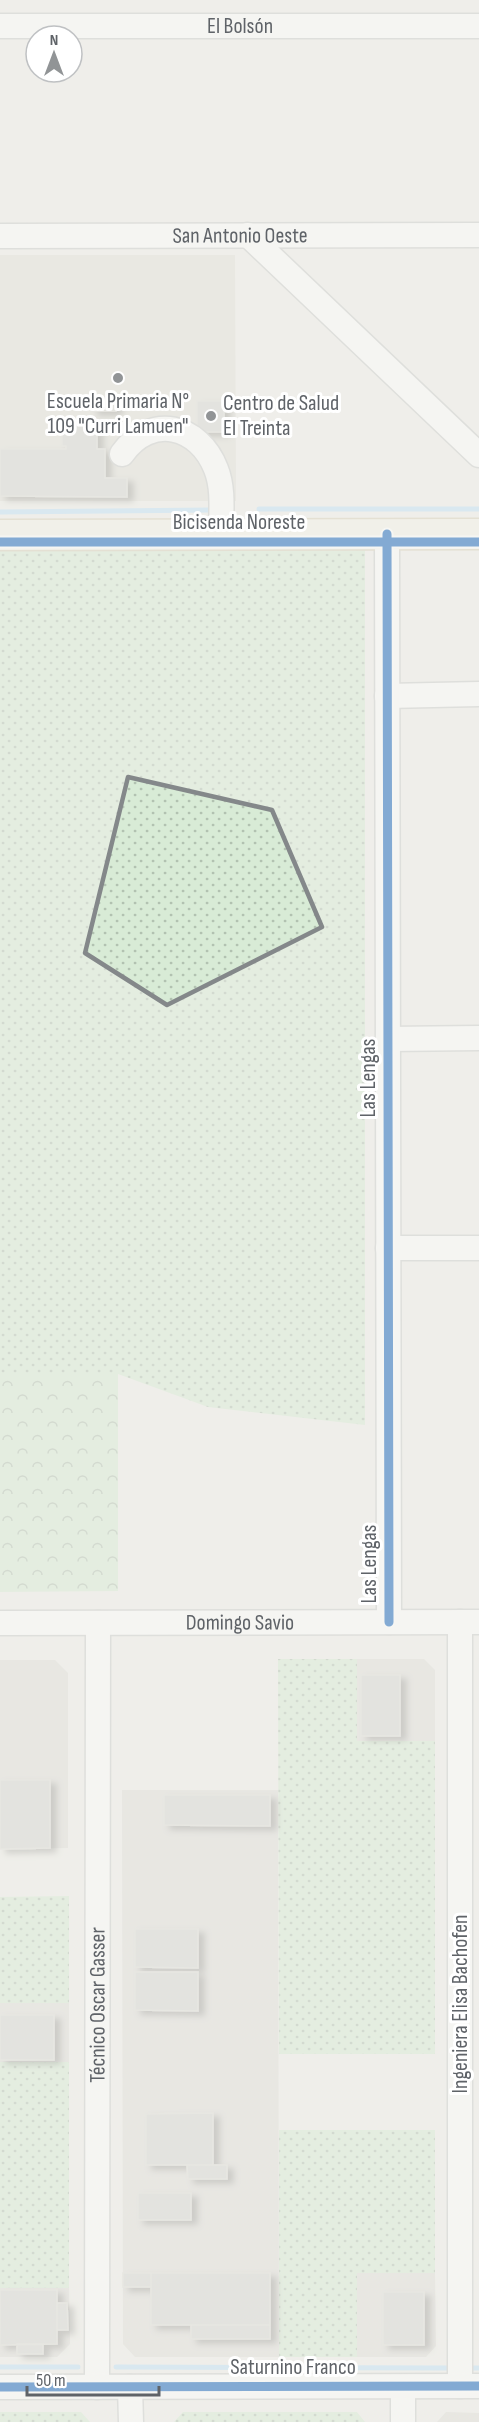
<svg xmlns="http://www.w3.org/2000/svg" width="479" height="2422" font-family="'Sofia Sans Condensed',sans-serif">
	<style>
		.industrial { fill: #dfddda }
		.education { fill: #e2e0da }
		.grass { fill: url(#grass-dots) }
		.forest { fill: url(#forest-crowns) }
		.lines { fill: none; stroke-linecap: round; stroke-linejoin: round }
		.stream { stroke: #bfe0f9; stroke-width: 5 }
		.building { fill: #d6d5d3; stroke: #deddd9; stroke-width: 1.5; filter: url(#shadow) }
		.minor-casing { stroke: #cbcccc; stroke-width: 27 }
		.major-casing { stroke: #d7ceb8; stroke-width: 33 }
		.minor { stroke: #fdfcfc; stroke-width: 24 }
		.major { stroke: #f4f2e9; stroke-width: 30 }
		.cycleway-casing { stroke: #fff; stroke-width: 13 }
		.cycleway { stroke: #0057b8; stroke-width: 9 }
		.marked { fill: none; stroke: #84888a; stroke-width: 4.5; stroke-linejoin: round }
		.poi-dot { fill: #919496; stroke: #fff; stroke-width: 2 }
		.labels { text-anchor: middle; dominant-baseline: central; stroke-width: 6; stroke-linejoin: round; paint-order: stroke }
		.street-label { font-size: 22px; fill: #5f6368; stroke: #fff }
		.poi-label { font-size: 22px; fill: #5f6368; stroke: #fff }
	</style>
	<defs>
		<pattern id="grass-dots" width="8" height="8" patternUnits="userSpaceOnUse" patternTransform="scale(1.5)"><rect width="8" height="8" fill="#d8ebd6"/><path d="M2 2h.1M6 6h.1" fill="none" stroke="#b2c2b1" stroke-width="1.8" stroke-linecap="round"/></pattern>
		<pattern id="forest-crowns" width="20" height="18" patternUnits="userSpaceOnUse" patternTransform="scale(1.5)"><rect width="20" height="18" fill="#d8ebd6"/><path d="M2 6a3 3 0 1 1 6 0M12 15a3 3 0 1 1 6 0" fill="none" stroke="#b2c2b1"/></pattern>
		<filter id="shadow"><feDropShadow dx="6" dy="4" stdDeviation="3" flood-color="#0004"/></filter>
	</defs>
	<rect width="100%" height="100%" fill="#efeeea"/>
	<path class="industrial" d="M357,1659H424L435,1670V1741H357Z
		M0,1660H55L68,1673V1848L0,1849Z
		M122,1790H278L279,2357H135L123,2344Z
		M0,2003H69V2062H0Z
		M357,2273H435L436,2346L426,2357H357Z
		M0,2288H69L70,2344L57,2357H0Z
		M446,2412L479,2413V2422H437Z"/>
	<path class="education" d="M0,255H235L236,501H0Z"/>
	<path class="grass" d="M0,546H365V1425L208,1407L118,1374H0Z
		M278,1659H357V1741H435V2054H279Z
		M69,1896V2003H0V1897Z
		M0,2062H69V2288H0Z
		M279,2130H435V2273H357V2357H279Z
		M0,2412H81L90,2422H0Z
		M183,2412H357L365,2422H174Z"/>
	<path class="forest" d="M0,1374H118V1591L0,1592Z"/>
	<g class="lines">
		<path class="stream" d="M259,509H479
			M0,512L211,510
			M0,2367H78
			M116,2367L447,2368
			M472,2368H479"/>
	</g>
	<path class="building" d="M116,396V411H92V397Z
		M197,401H224V432H197Z
		M62,422H97V449H105V478H127V497L0,496V449H66V446H62Z
		M361,1675H400V1736H361Z
		M0,1780H50V1848L0,1849Z
		M164,1795H270V1826L164,1825Z
		M135,1929H198V1968L135,1967Z
		M135,1972H198V2011L135,2010Z
		M0,2015H54V2060H0Z
		M213,2113V2165H146V2114Z
		M187,2165H227V2179H188Z
		M138,2193H191V2220H138Z
		M123,2273H151V2287H123Z
		M151,2273H270V2325H151Z
		M0,2290H57V2344L0,2345Z
		M383,2292H424V2345H383Z
		M57,2303H67L68,2330H57Z
		M191,2325H270V2339H191Z
		M17,2344H43V2354H17Z"/>
	<g class="lines">
		<g class="minor-casing">
			<g id="minor">
				<path id="s1" d="M0,26H479"/>
				<path d="M248,235L479,455"/>
				<path id="s2" d="M0,236L479,235"/>
				<path d="M122,454C151,413 199,425 216,469C224,489 221,513 221,534"/>
				<path d="M387,534L389,1622"/>
				<path d="M387,696L479,694"/>
				<path d="M388,1039L479,1038"/>
				<path d="M388,1248H479"/>
				<path d="M460,1622V2386"/>
				<path id="s3" d="M0,1623L479,1622"/>
				<path d="M0,2387L479,2386"/>
				<path id="s4" d="M97,2387L98,1623"/>
				<path d="M130,2387L131,2422"/>
				<path d="M403,2387V2422"/>
			</g>
		</g>
		<g class="major-casing">
			<path id="major" d="M0,535L479,534"/>
		</g>
		<use href="#minor" class="minor"/>
		<use href="#major" class="major"/>
		<g class="cycleway-casing">
			<path id="cycleway" d="M387,534L389,1622
				M0,542H479
				M0,2387L479,2386"/>
		</g>
		<use href="#cycleway" class="cycleway"/>
	</g>
	<path d="M0 0H479V2422H0ZM128,777L272,810L322,927L167,1005L85,953Z" fill="#efeeea" fill-opacity=".55" fill-rule="evenodd"/>
	<path class="marked" d="M128,777L272,810L322,927L167,1005L85,953Z"/>
	<g class="poi-dot">
		<circle cx="118" cy="378" r="6"/>
		<circle cx="211" cy="416" r="6"/>
	</g>
	<g class="labels">
		<g class="street-label">
			<text stroke="none"><textPath href="#s1" startOffset="240">El Bolsón</textPath></text>
			<text stroke="none"><textPath href="#s2" startOffset="240">San Antonio Oeste</textPath></text>
			<text x="239" y="522">Bicisenda Noreste</text>
			<text transform="translate(368 1078) rotate(-90)">Las Lengas</text>
			<text transform="translate(369 1564) rotate(-90)">Las Lengas</text>
			<text stroke="none"><textPath href="#s3" startOffset="240">Domingo Savio</textPath></text>
			<text transform="translate(460 2004) rotate(-90)">Ingeniera Elisa Bachofen</text>
			<text stroke="none"><textPath href="#s4" startOffset="382">Técnico Oscar Gasser</textPath></text>
			<text x="293" y="2367">Saturnino Franco</text>
		</g>
		<g class="poi-label">
			<text x="118" y="401">Escuela Primaria N°<tspan x="118" dy="25">109 "Curri Lamuen"</tspan></text>
			<text x="223" y="403" text-anchor="start">Centro de Salud<tspan x="223" dy="25">El Treinta</tspan></text>
		</g>
	</g>
	<g transform="translate(54 54)"><circle r="28" fill="#ffffff" stroke="#bfc1c3" stroke-width="1.5"/>
	<path d="M0-4.5L10 22L0 15L-10 22Z" fill="#919496"/>
	<text y="-9" font-size="16" font-weight="bold" text-anchor="middle" fill="#5f6368">N</text>
	</g>
	<path d="M27 2386v9h132v-9" fill="none" stroke="#5f6368" stroke-width="3"/>
	<text x="36" y="2386" font-size="18" fill="#5f6368" stroke="#ffffff" stroke-width="4.5" paint-order="stroke">50 m</text>
</svg>
